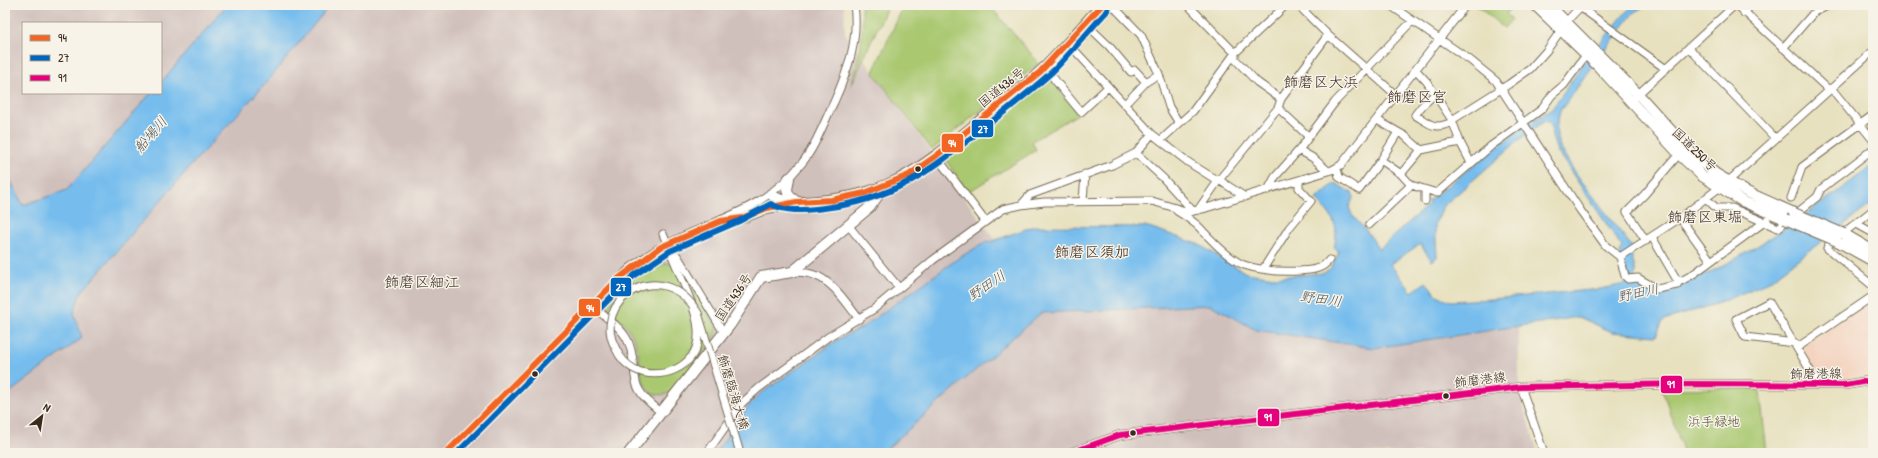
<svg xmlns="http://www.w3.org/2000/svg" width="1878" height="458" font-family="'Patrick Hand','Klee One',sans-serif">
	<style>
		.built { fill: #f4d3c0 }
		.industrial { fill: #d0c0bc }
		.green { fill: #a9c870; stroke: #727947 }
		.water { fill: #76bdee; stroke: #587486; fill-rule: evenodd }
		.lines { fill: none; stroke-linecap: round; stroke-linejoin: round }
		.minor-casing { stroke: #776a56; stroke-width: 9 }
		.major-casing { stroke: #776a56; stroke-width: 10 }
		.highway-casing { stroke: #776a56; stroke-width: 12 }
		.minor { stroke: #fff; stroke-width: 7 }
		.major { stroke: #fff; stroke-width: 8 }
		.highway { stroke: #fff; stroke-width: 10 }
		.minor-bridge-casing { stroke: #776a56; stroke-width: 9; stroke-linecap: butt }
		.highway-bridge-casing { stroke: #776a56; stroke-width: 12; stroke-linecap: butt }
		.minor-bridge { stroke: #fff; stroke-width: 7 }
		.highway-bridge { stroke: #fff; stroke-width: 10 }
		.bus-1-casing { stroke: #f7f3e8; stroke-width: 9 }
		.bus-2-casing { stroke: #f7f3e8; stroke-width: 9 }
		.bus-3-casing { stroke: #f7f3e8; stroke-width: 9 }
		.bus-1 { stroke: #f26522; stroke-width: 6 }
		.bus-2 { stroke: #0065bd; stroke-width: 6 }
		.bus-3 { stroke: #e5007d; stroke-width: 6 }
		.bus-dot { fill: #3b2a1e; stroke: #f7f3e8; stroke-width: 1.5 }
		.labels { text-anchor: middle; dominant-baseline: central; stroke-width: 3; stroke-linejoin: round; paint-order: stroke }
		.street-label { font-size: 13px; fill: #3b2a1e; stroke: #f7f3e8 }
		.park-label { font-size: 13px; fill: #565232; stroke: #f7f3e8 }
		.water-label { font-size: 14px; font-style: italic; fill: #4d565c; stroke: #f7f3e8 }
		.quarter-label { font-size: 15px; fill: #3b2a1e; stroke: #f7f3e8 }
		.line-badge { stroke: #f7f3e8; stroke-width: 1.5 }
		.badge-label { font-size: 11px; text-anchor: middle; font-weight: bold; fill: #fff }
	</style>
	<rect width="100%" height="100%" fill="#f7f3e8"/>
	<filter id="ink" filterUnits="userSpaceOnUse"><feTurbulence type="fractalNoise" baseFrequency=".025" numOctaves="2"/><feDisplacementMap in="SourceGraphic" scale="8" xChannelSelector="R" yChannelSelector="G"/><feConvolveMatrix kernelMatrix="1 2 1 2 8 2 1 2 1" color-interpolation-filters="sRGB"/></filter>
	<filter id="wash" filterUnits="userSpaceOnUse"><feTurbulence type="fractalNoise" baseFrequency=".012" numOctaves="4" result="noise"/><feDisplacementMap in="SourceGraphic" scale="16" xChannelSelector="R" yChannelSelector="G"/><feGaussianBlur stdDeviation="0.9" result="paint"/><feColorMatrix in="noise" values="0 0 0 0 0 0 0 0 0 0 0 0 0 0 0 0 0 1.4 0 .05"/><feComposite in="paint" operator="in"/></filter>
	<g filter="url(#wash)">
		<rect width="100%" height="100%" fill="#e7e1bf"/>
		<path class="built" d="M1873,301V372L1835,380L1822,381L1804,351V346Z"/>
		<path class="industrial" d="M5,5H227L161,82V23H23V93H151L67,190L23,206L5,170Z
			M330,5H844L845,33L995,240L863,327L839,339L775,383L750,404L715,453H5V396L30,377L74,313L80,295L194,162L267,82Z
			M1211,305L1256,330L1374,348L1519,327V393L1538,453H882L955,388L1041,313Z"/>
		<path class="green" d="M861,5H888L851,86C859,58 865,34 861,5Z
			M904,5H989L1039,63L932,150L873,72Z
			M1476,5H1513L1506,14L1512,19L1504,28Z
			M1047,75L1078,114L1032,141L1036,150L968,192L944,158Z
			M666,263L681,266L717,328L714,339L670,393C634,404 644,359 634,339C628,326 618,318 608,308L609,305C622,291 635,274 652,266L657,268Z
			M1756,388L1760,392L1767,453H1684L1662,389Z"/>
		<path class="water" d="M227,5H330L267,82L194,162L80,294L74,313L82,338L5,396V170L23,205L67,190L151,93H161V82Z
			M1636,5H1648L1634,12L1590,70L1560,111L1556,129L1560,147L1574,171L1632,247L1631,253L1636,273L1634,276C1637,282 1644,290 1651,292C1664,296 1683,285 1694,280C1759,250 1816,208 1873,165V203L1766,283L1719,303L1667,319L1663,321L1656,336L1612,332L1579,317L1374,348L1256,330L1211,305L1041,313L955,388L882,453H715L750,404L760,394L839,339L863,327L960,257L988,241L990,242L1034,226L1149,227L1198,244L1246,273L1275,277L1324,273L1331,268L1339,252L1334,248C1340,224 1332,216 1316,199L1335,183L1352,193L1354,197L1349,207L1352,215L1369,234L1379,249L1429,204L1428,201L1519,130L1552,109L1583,64L1627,11ZM1545,121L1551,124L1552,137L1557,151L1622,247L1620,253L1627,275H1629L1630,283L1601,289L1492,299L1450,301L1437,295L1426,282L1412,292L1390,264L1420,244L1432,261L1437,257L1435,223L1442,210L1441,208L1526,134Z"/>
	</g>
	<g filter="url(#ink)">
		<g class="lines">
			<g class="minor-casing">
				<path id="minor" d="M1112,5L1141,35L1159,74L1169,107L1179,123
					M1188,5L1235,53V59L1257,82L1281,99
					M1298,5L1328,35L1396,95
					M1390,5L1470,60L1496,81L1580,210L1606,246L1620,257L1625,276L1628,279L1638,278L1657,289L1677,285L1679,281
					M1737,5L1829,90
					M1810,5C1818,11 1820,10 1829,5
					M1744,13L1751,5
					M1566,22L1580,7L1666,69
					M1085,23L1109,46L1131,72L1135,70L1146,82
					M1068,43L1152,134L1188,162L1218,181
					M1689,48L1775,138
					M1783,48L1816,10
					M1045,67L1062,89L1081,112L1108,87
					M1416,70L1427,82L1452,120L1460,142L1471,163
					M1831,88L1873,140
					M1435,94L1422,106L1415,115C1432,125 1433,130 1453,122
					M1635,97L1735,5
					M1125,104L1146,82L1159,74
					M1278,108L1308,136
					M1377,120L1405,136L1421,150L1460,142
					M1452,120L1509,84L1530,69L1547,50L1561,30
					M1161,140L1193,111L1235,53L1286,5
					M1299,150L1313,158L1328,171
					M1136,153L1164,179L1193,211
					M936,156L985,221
					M1381,160L1401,174L1411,185L1437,193L1491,146L1542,109L1552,95L1564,85L1586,55
					M1337,168L1339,177L1359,190L1381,160L1398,132
					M1401,174L1421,150
					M1219,180L1245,197
					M1268,190L1275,177L1299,150L1335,102L1412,21
					M1425,190V201
					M1706,198L1716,208H1732L1778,228L1817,197L1821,189L1873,149
					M1791,198L1802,167L1873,115
					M1083,201L1085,174
					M1021,205L1030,195L1112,165L1136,153L1152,134
					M1198,210L1218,181L1278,108L1281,99L1328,35
					M1873,210L1829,244L1827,248L1873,286
					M1177,211C1184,215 1191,220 1197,225C1209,237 1228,259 1244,265C1260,270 1282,272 1299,271C1311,270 1322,270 1329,260
					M1680,218L1711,261
					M1855,223L1873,233
					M848,225L899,288
					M1369,225L1411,185
					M663,234L693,306
					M1652,237L1677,280L1681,281L1692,275L1767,220
					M1646,241L1627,212L1644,195L1679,154
					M667,244L678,257L724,333
					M1620,257L1680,218L1733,177L1873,51
					M1263,269L1289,228L1311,201L1299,188V180
					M792,272C798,272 805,272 811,274C832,279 847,304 859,319
					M592,306C604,316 620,326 627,339C634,352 633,368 636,382C639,395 651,404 661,412
					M1795,343L1745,337L1736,319L1769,302L1819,385
					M1798,347L1873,296
					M1521,387L1544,453
					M446,453L630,268C641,260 651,252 663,246C714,219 763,212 802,163C816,146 824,122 834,102C848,71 859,39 854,5
					M707,453L742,403L759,388L828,337L874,309L933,260L1003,209L1021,205L1044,202L1152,201L1189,212L1206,208L1332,170L1341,165L1466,5"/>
			</g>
			<g class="major-casing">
				<path id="major" d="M1070,453L1120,435L1521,387L1686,384L1845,385L1873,380"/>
			</g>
			<g class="highway-casing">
				<path id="highway" d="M1535,5L1599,67L1682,157L1702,176L1742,201L1785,219
					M1549,5L1638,94L1694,156L1716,174L1747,192L1794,213
					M789,178L787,190L789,196L797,202
					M771,194C783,205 801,202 817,201C889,196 923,167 977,123C1000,105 1025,86 1047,65C1066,46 1083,25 1102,5
					M721,221L742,218L767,208L791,204
					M1844,234L1873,251
					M1837,241L1873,261
					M629,453L730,325L761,277L792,272L869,208L884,187"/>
			</g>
			<use href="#minor" class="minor"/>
			<use href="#major" class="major"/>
			<use href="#highway" class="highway"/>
			<g class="minor-bridge-casing">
				<path id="minor-bridge" d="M693,307C696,316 699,327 698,337C697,368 659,382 634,369C625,364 620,358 616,349C589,302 661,252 698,313L740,453"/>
			</g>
			<g class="highway-bridge-casing">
				<path id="highway-bridge" d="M1794,213L1844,234
					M1785,219L1837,241"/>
			</g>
			<use href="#minor-bridge" class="minor-bridge"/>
			<use href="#highway-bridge" class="highway-bridge"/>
			<g class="bus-1-casing">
				<path id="bus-1" d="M446,453L618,279L661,247L721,221L742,218L767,208L797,202L832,200L865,193L909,175L936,156L1040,72L1102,5"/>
			</g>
			<g class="bus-2-casing">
				<path id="bus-2" d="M457,453L623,285L636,274L670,251L739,221L771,204C787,213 806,210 824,208C892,200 929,172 981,130C1005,111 1030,92 1053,71C1072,52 1089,30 1108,10"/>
			</g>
			<g class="bus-3-casing">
				<path id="bus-3" d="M1070,453L1120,435L1521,387L1686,384L1845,385L1873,380"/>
			</g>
			<use href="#bus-1" class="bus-1"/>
			<use href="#bus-2" class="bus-2"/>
			<use href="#bus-3" class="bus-3"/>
		</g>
	</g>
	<g class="bus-dot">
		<circle cx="918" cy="169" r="3.5"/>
		<circle cx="535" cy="374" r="3.5"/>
		<circle cx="1446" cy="396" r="3.5"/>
		<circle cx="1133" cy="433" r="3.5"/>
	</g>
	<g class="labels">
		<g class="street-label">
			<text transform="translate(1001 87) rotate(-39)">国道436号</text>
			<text transform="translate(1695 149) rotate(44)">国道250号</text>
			<text transform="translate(733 297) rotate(-56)">国道436号</text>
			<text transform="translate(1816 373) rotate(-1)">飾磨港線</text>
			<text transform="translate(1480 379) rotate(-7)">飾磨港線</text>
			<text transform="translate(734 392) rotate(73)">飾磨臨海大橋</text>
		</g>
		<g class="park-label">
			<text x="1714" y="421">浜手緑地</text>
		</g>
		<g class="water-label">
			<text transform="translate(150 134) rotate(-49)">船場川</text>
			<text transform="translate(986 285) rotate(-34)">野田川</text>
			<text transform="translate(1638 292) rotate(-12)">野田川</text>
			<text transform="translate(1321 298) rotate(8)">野田川</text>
		</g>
		<g class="quarter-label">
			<text x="1321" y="81">飾磨区大浜</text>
			<text x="1417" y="96">飾磨区宮</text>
			<text x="1705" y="216">飾磨区東堀</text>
			<text x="1092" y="251">飾磨区須加</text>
			<text x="422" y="281">飾磨区細江</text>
		</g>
	</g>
	<g class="line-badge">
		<rect x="971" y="119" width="23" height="19" rx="4" fill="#0065bd"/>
		<rect x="941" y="133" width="23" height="20" rx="4" fill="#f26522"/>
		<rect x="610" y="277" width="22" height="20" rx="4" fill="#0065bd"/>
		<rect x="578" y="298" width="23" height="19" rx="4" fill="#f26522"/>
		<rect x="1660" y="375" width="23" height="19" rx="4" fill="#e5007d"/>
		<rect x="1257" y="408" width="23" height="19" rx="4" fill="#e5007d"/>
	</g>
	<g class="badge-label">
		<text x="983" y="133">27</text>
		<text x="952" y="147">94</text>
		<text x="621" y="291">27</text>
		<text x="590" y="312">94</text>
		<text x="1671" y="388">91</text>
		<text x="1268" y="421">91</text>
	</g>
	<rect width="1878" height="458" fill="none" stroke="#f7f3e8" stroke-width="20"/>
	<rect x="22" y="22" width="140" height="72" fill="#f7f3e8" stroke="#aca397"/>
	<rect x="30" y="35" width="20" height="6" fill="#f26522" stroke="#aca397"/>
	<text x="58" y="42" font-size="12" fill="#3b2a1e">94</text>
	<rect x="30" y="55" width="20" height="6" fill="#0065bd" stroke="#aca397"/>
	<text x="58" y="62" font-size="12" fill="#3b2a1e">27</text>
	<rect x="30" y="75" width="20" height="6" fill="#e5007d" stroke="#aca397"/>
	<text x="58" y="82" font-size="12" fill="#3b2a1e">91</text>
	<g transform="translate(42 416) rotate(30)" stroke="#f7f3e8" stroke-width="3" paint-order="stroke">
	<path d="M0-3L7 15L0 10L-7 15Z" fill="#3b2a1e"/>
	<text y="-6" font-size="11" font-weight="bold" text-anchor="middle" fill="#3b2a1e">N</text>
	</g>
</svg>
